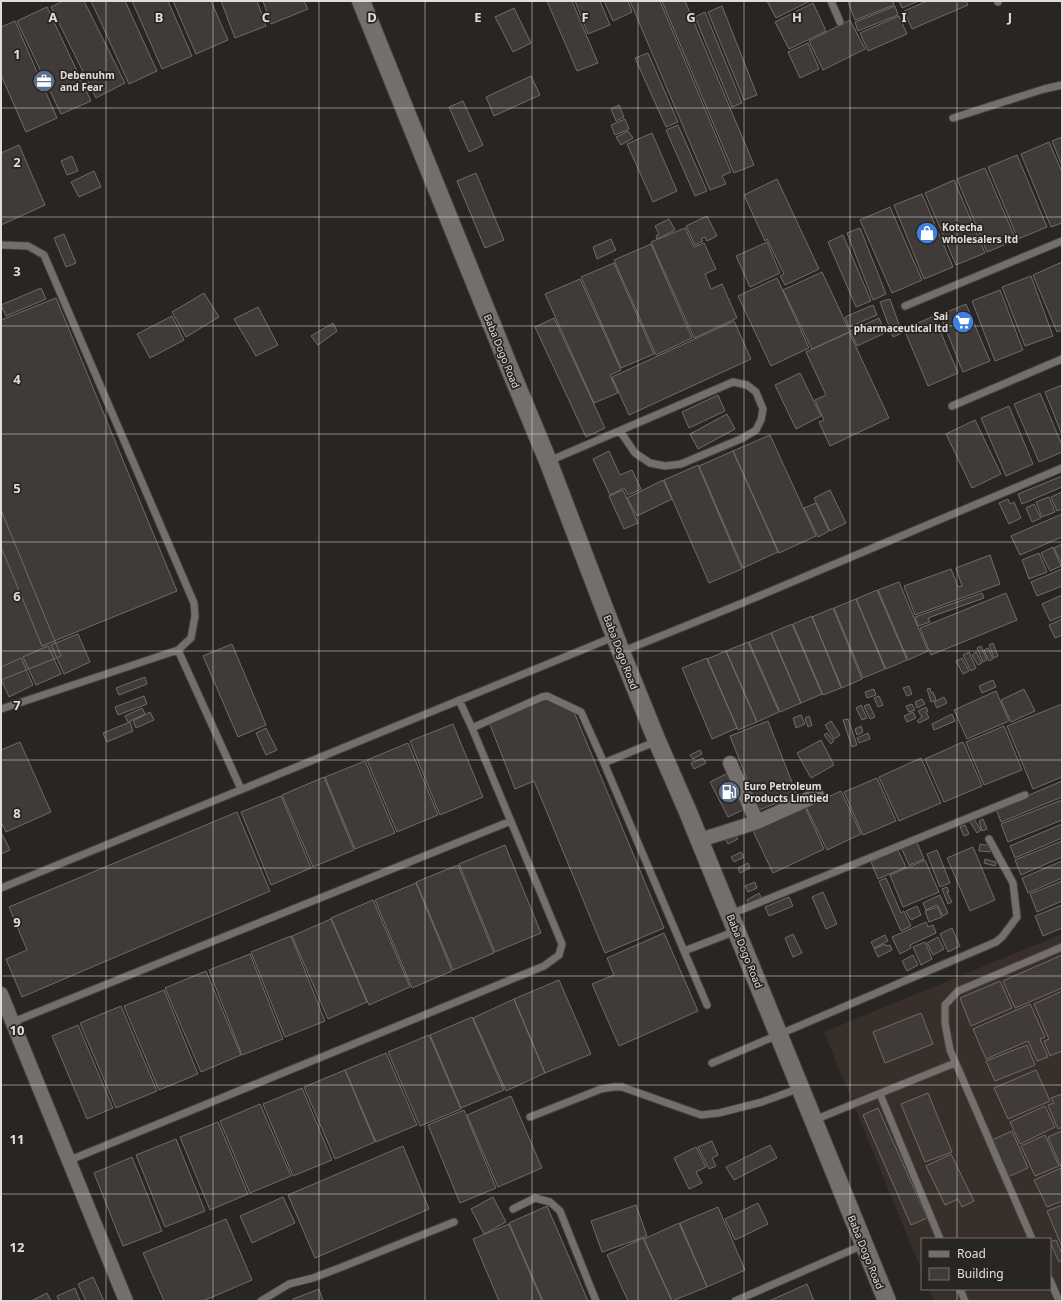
<svg xmlns="http://www.w3.org/2000/svg" width="1063" height="1302" font-family="'Noto Sans',sans-serif">
	<style>
		.built { fill: #382f2a }
		.building { fill: #403b39; stroke: #716b69 }
		.lines { fill: none; stroke-linecap: round; stroke-linejoin: round }
		.service-casing { stroke: #43403e; stroke-width: 9 }
		.minor-casing { stroke: #43403e; stroke-width: 16 }
		.tertiary-casing { stroke: #43403e; stroke-width: 20 }
		.service { stroke: #746f6c; stroke-width: 7 }
		.minor { stroke: #746f6c; stroke-width: 14 }
		.tertiary { stroke: #746f6c; stroke-width: 18 }
		.grid { fill: none; stroke: #e0dddb; stroke-width: 1; stroke-opacity: 0.55 }
		.labels { text-anchor: middle; dominant-baseline: central; stroke-width: 3.5; stroke-linejoin: round; paint-order: stroke }
		.poi-label { font-size: 10px; font-weight: bold; fill: #e0dddb; stroke: #292522; text-anchor: start }
		.street-label { font-size: 10px; fill: #e0dddb; stroke: #292522 }
		.grid-label { font-size: 13px; text-anchor: middle; font-weight: bold; fill: #e0dddb; stroke: #292522; stroke-width: 3.5; stroke-linejoin: round; paint-order: stroke }
	</style>
	<rect width="100%" height="100%" fill="#292522"/>
	<path class="built" d="M1062,934V1301H934L929,1289H1050V1239H922V1272L824,1032Z"/>
	<path class="building" d="M63,1H84L125,83L96,98L51,7Z
		M91,1H125L157,71L129,84Z
		M132,1H168L192,56L162,69Z
		M173,1H211L228,40L196,54Z
		M221,1H257L266,26L235,38Z
		M263,1H304L308,9L271,24Z
		M547,1H572L598,63L577,71Z
		M575,1H600L610,25L588,34Z
		M604,1H628L632,12L613,21Z
		M630,1H660L731,172L722,176L726,184L710,190Z
		M662,1H685L754,165L734,173Z
		M767,1H810L776,18Z
		M851,1H893L894,5L855,20L848,2Z
		M899,1H919L902,8Z
		M927,1H966L968,5L912,29L904,11Z
		M813,3L826,31L789,49L775,22Z
		M722,6L757,95L744,100L708,12Z
		M895,6L898,15L858,31L855,22Z
		M47,7L91,101L61,114L17,21Z
		M514,8L531,43L513,52L495,17Z
		M705,12L742,103L732,107L695,17Z
		M899,16L907,34L868,51L860,33Z
		M850,20L865,49L823,70L809,41Z
		M15,21L57,118L26,132L1,75V27Z
		M808,43L819,69L800,78L788,52Z
		M648,53L678,122L666,127L635,58Z
		M531,76L540,95L494,116L486,97Z
		M463,101L483,145L469,152L449,107Z
		M619,105L624,117L616,121L611,109Z
		M625,119L629,129L615,135L611,125Z
		M678,125L707,191L695,196L666,130Z
		M628,131L633,138L621,145L616,137Z
		M652,133L677,191L653,202L627,144Z
		M1062,137V166L1052,141Z
		M1049,142L1062,172V223L1051,227L1021,154Z
		M19,145L45,205L1,225V153Z
		M1017,155L1047,227L1018,239L988,167Z
		M72,156L78,171L67,175L61,161Z
		M985,168L1016,240L987,252L957,179Z
		M94,171L101,187L79,197L71,182Z
		M476,173L504,240L485,248L457,181Z
		M777,179L819,269L785,285L780,276L784,274L767,239L765,241L744,195Z
		M954,180L985,253L956,265L925,193Z
		M922,194L953,267L924,279L894,205Z
		M890,207L922,280L892,293L860,220Z
		M707,216L717,236L707,241L705,237L701,239L703,241L695,245L686,226Z
		M669,219L675,230L657,239L656,236L659,234L655,226Z
		M685,228L694,247L704,243L716,269L705,274L711,289L722,284L737,318L694,338L651,242Z
		M860,228L886,294L873,300L847,233Z
		M64,234L76,263L66,267L54,238Z
		M843,235L871,301L856,307L828,242Z
		M611,239L616,250L597,259L593,247Z
		M767,242L780,273L750,287L736,256Z
		M651,244L692,338L656,355L614,260Z
		M1062,262V330L1057,332L1033,275Z
		M614,263L654,354L621,368L581,277Z
		M822,272L850,332L812,349L783,290Z
		M1031,276L1053,336L1025,346L1002,287Z
		M777,278L809,348L771,366L738,296Z
		M580,279L621,370L610,375L618,393L594,403L545,294Z
		M41,288L46,299L6,316L1,305Z
		M1000,290L1023,350L995,361L972,301Z
		M204,293L219,317L186,337L172,312Z
		M56,298L177,591L42,646L1,547V320Z
		M890,299L902,333L893,337L880,302Z
		M966,304L990,361L963,372L940,315Z
		M873,305L877,315L849,327L845,317Z
		M258,307L278,345L256,356L234,319Z
		M172,316L184,340L150,358L137,334Z
		M934,316L958,373L928,386L904,329Z
		M554,318L605,428L586,437L535,327Z
		M879,318L885,333L857,346L850,331Z
		M734,321L751,359L629,415L612,377Z
		M333,323L337,331L318,345L311,336Z
		M849,332L889,418L830,446L819,422L824,420L815,400L826,395L806,352Z
		M800,373L821,416L796,429L775,385Z
		M1062,385V435L1045,392Z
		M1040,393L1062,445V452L1039,462L1014,404Z
		M718,395L725,411L689,428L682,412Z
		M1009,406L1033,464L1006,476L981,418Z
		M727,414L735,429L698,449L690,434Z
		M975,420L1001,474L972,488L946,434Z
		M770,435L816,536L779,553L733,451Z
		M609,451L620,475L632,470L641,489L628,495L624,488L610,495L593,459Z
		M733,451L778,552L743,568L699,466Z
		M698,465L742,569L709,583L664,480Z
		M1062,476V487L1022,504L1018,494Z
		M663,480L672,499L637,516L627,498Z
		M623,490L638,523L624,529L609,496Z
		M830,490L846,523L830,531L814,498Z
		M1062,492V509L1057,511L1051,497Z
		M1049,497L1055,512L1042,517L1036,502Z
		M1008,499L1010,504L1014,502L1021,518L1009,524L999,503Z
		M816,503L829,531L818,537L804,508Z
		M1034,504L1041,518L1032,522L1026,508Z
		M1,510L61,656L1,680Z
		M1062,514V537L1020,555L1011,536Z
		M1062,544V564L1054,548Z
		M1053,547L1061,566L1050,571L1041,553Z
		M1039,553L1047,572L1029,579L1022,560Z
		M990,555L1000,584L915,615L904,586L951,569L958,587L962,586L956,568Z
		M1062,569V586L1037,596L1031,582Z
		M899,582L928,651L908,660L878,590Z
		M877,590L907,660L886,669L856,599Z
		M982,593L984,598L928,618L930,622L918,626L915,617Z
		M1006,593L1017,620L931,655L920,628Z
		M1062,595V616L1050,621L1042,604Z
		M856,599L885,669L863,678L834,608Z
		M833,608L862,679L842,688L812,617Z
		M812,616L841,688L823,695L793,624Z
		M1062,619V635L1055,638L1049,625Z
		M792,624L822,694L801,703L771,633Z
		M771,633L801,703L780,712L749,642Z
		M78,634L90,662L64,674L51,645Z
		M748,642L779,712L757,722L726,651Z
		M993,643L998,656L994,658L989,645Z
		M232,644L266,725L238,737L203,656Z
		M48,646L61,674L36,685L23,657Z
		M981,646L987,660L983,662L977,648Z
		M988,648L993,659L989,661L984,650Z
		M726,651L757,722L738,730L707,659Z
		M969,652L976,668L971,671L963,655Z
		M976,652L982,663L978,665L972,655Z
		M21,658L33,685L9,697L1,679V667Z
		M707,658L737,728L712,739L682,668Z
		M962,658L969,671L963,674L956,661Z
		M145,677L147,684L119,695L116,688Z
		M993,680L996,687L982,693L979,686Z
		M909,686L912,694L907,696L903,688Z
		M930,688L931,693L933,692L936,700L931,702L927,689Z
		M874,689L876,695L867,698L865,692Z
		M1024,689L1035,711L1011,722L1001,700Z
		M996,691L1009,721L967,739L954,710Z
		M144,696L147,704L118,715L115,707Z
		M879,696L883,705L878,707L874,698Z
		M944,697L947,703L937,708L934,702Z
		M547,699L574,712L664,928L605,953L534,781L515,789L489,722Z
		M922,699L925,704L917,708L915,702Z
		M869,704L875,717L870,719L864,706Z
		M912,704L915,710L909,712L906,706Z
		M1062,704V777L1033,789L1007,726Z
		M861,705L867,718L862,720L856,708Z
		M926,707L928,711L926,712L929,718L919,723L917,721L922,717L918,711Z
		M142,708L145,714L128,722L125,716Z
		M150,712L154,720L136,728L133,721Z
		M913,712L916,718L907,722L904,716Z
		M952,714L955,721L934,730L932,724Z
		M801,715L805,724L796,728L793,718Z
		M809,716L812,725L808,727L805,718Z
		M848,719L857,745L852,747L843,720Z
		M768,721L797,795L759,810L730,736Z
		M831,721L840,735L834,739L825,725Z
		M130,722L133,731L107,742L103,733Z
		M453,724L483,797L440,815L410,741Z
		M861,726L863,732L857,735L855,729Z
		M1004,726L1022,770L984,785L966,742Z
		M266,728L277,750L266,755L256,733Z
		M827,733L834,741L831,744L824,735Z
		M868,733L870,739L859,743L857,738Z
		M821,740L834,765L811,778L797,753Z
		M20,742L51,812L6,832L1,822V750Z
		M963,742L982,786L944,802L925,759Z
		M408,743L438,815L397,832L367,760Z
		M700,750L702,754L693,759L690,755Z
		M703,758L706,763L694,769L691,763Z
		M921,758L941,803L899,821L879,777Z
		M365,761L395,833L355,849L325,777Z
		M728,773L745,809L728,817L710,782Z
		M324,777L354,850L313,867L282,795Z
		M877,778L896,821L863,835L844,792Z
		M1062,781V797L1001,822L996,809Z
		M841,791L861,834L827,850L806,807Z
		M281,796L311,868L271,885L241,812Z
		M1062,800V820L1008,842L1001,824Z
		M805,807L824,849L773,873L753,831Z
		M237,812L270,891L22,997L6,959L27,950L9,907Z
		M974,819L981,830L977,833L970,822Z
		M983,819L987,829L982,831L979,821Z
		M1062,824V838L1015,858L1010,846Z
		M965,825L969,834L964,836L960,827Z
		M1,832L10,850L1,854Z
		M735,834L738,839L728,844L725,838Z
		M916,840L924,859L909,865L901,847Z
		M1062,841V857L1021,875L1015,860Z
		M980,844L991,846L990,852L979,851Z
		M505,845L541,933L495,952L459,864Z
		M973,847L995,900L970,911L947,858Z
		M898,850L906,867L878,879L871,862Z
		M937,850L950,883L940,887L927,854Z
		M741,852L744,857L734,862L731,857Z
		M985,859L996,862L995,866L984,863Z
		M925,860L939,892L903,907L890,875Z
		M1062,861V878L1028,893L1022,878Z
		M748,863L750,868L740,873L738,868Z
		M458,865L494,953L453,970L416,882Z
		M886,878L901,913L904,911L911,926L901,931L879,881Z
		M1062,881V901L1037,912L1030,894Z
		M755,882L757,888L748,892L745,886Z
		M416,883L452,971L412,988L375,900Z
		M947,887L949,892H947L952,902L948,904L942,889Z
		M823,892L837,924L826,929L812,897Z
		M759,893L762,899L750,906L747,900Z
		M940,895L948,913L943,916L937,905L926,910L923,903Z
		M789,897L793,906L769,916L765,907Z
		M373,900L410,987L369,1005L331,918Z
		M1062,905V928L1043,936L1035,916Z
		M917,906L921,915L911,920L906,911Z
		M938,907L942,917L929,922L925,911Z
		M331,919L367,1002L328,1019L292,936Z
		M926,922L928,927L933,925L936,933L910,945L911,948L900,954L892,937Z
		M952,928L960,946L948,952L940,934Z
		M664,933L698,1011L619,1046L592,984L614,975L607,958Z
		M793,934L802,953L793,957L785,938Z
		M885,935L888,941L874,948L871,942Z
		M291,936L325,1021L285,1037L251,952Z
		M938,937L944,949L933,955L927,943Z
		M925,942L932,959L921,965L913,947Z
		M885,944L886,946L890,945L892,950L878,957L874,949Z
		M250,954L283,1039L242,1055L209,970Z
		M913,955L918,965L907,971L902,961Z
		M1062,955V988L1015,1008L1003,981Z
		M206,971L241,1055L201,1072L165,988Z
		M559,980L591,1054L545,1073L514,999Z
		M1000,981L1012,1008L971,1026L960,998Z
		M164,990L198,1074L159,1090L124,1006Z
		M1062,991V1051L1050,1056L1044,1041L1049,1039L1034,1004Z
		M514,999L545,1073L506,1091L473,1018Z
		M1030,1004L1045,1037L1040,1039L1048,1057L1037,1061L1028,1041L986,1059L973,1029Z
		M121,1006L157,1091L116,1108L80,1023Z
		M921,1013L933,1044L885,1063L873,1032Z
		M472,1017L504,1090L461,1108L430,1035Z
		M78,1025L113,1108L87,1119L52,1036Z
		M429,1035L461,1109L420,1126L388,1052Z
		M1027,1045L1035,1065L995,1081L986,1061Z
		M386,1053L417,1125L376,1142L345,1070Z
		M345,1070L375,1142L335,1159L304,1087Z
		M1036,1070L1050,1101L1008,1119L994,1088Z
		M302,1088L332,1160L293,1176L263,1104Z
		M928,1093L952,1152L925,1162L901,1104Z
		M1062,1094V1127L1058,1129L1048,1105L1054,1103L1051,1098Z
		M511,1096L542,1168L498,1187L467,1115Z
		M260,1104L291,1176L250,1193L220,1121Z
		M1045,1106L1055,1127L1020,1144L1010,1122Z
		M878,1108L927,1218L911,1225L863,1115Z
		M464,1110L496,1188L460,1203L428,1125Z
		M218,1122L248,1194L210,1210L180,1137Z
		M1012,1131L1028,1168L1008,1177L992,1140Z
		M1062,1131V1169L1048,1137Z
		M1045,1135L1059,1166L1035,1176L1021,1146Z
		M176,1139L205,1211L165,1227L136,1155Z
		M712,1141L718,1155L712,1158L716,1166L709,1169L698,1147Z
		M770,1145L777,1158L734,1180L726,1167Z
		M403,1146L429,1209L315,1258L288,1195Z
		M696,1147L706,1167L696,1172L702,1183L689,1189L674,1158Z
		M951,1154L974,1201L962,1207L958,1199L945,1205L926,1166Z
		M132,1157L162,1231L123,1246L94,1173Z
		M1061,1168L1062,1201L1047,1207L1034,1180Z
		M283,1197L295,1223L252,1243L240,1216Z
		M493,1197L506,1222L484,1234L471,1209Z
		M758,1203L768,1224L735,1240L725,1219Z
		M636,1205L647,1236L602,1252L591,1221Z
		M1062,1205V1247L1047,1211Z
		M547,1206L588,1301H543L509,1223Z
		M718,1207L745,1270L707,1287L680,1223Z
		M226,1219L252,1280L203,1301H164L143,1253Z
		M679,1223L707,1287L672,1301L644,1239Z
		M509,1224L542,1301H499L473,1239Z
		M643,1238L672,1301H628L607,1255Z
		M1056,1240L1062,1254V1260L1059,1262L1050,1242Z
		M93,1277L104,1301H86L78,1284Z
		M807,1284L814,1301H769Z
		M75,1288L80,1301H59L57,1296Z
		M319,1289L323,1301H293V1299Z
		M47,1293L51,1301H31Z"/>
	<g class="lines">
		<g class="service-casing">
			<path id="service" d="M831,1L840,22
				M998,1V2
				M953,118L1044,89L1062,85
				M1,245L28,246L44,255L194,603L195,616L191,638L178,650L1,709
				M905,306L1062,241
				M952,406L1062,359
				M549,461L733,382L747,385L756,392L763,409L761,420L756,430L743,438L681,464L665,466L650,463L635,453L620,431
				M178,650L241,789
				M621,652L740,604L1062,468
				M472,728L542,697L547,696L581,712L604,763L707,1005
				M604,763L657,741
				M1,888L616,636
				M731,914L1025,795
				M684,951L736,931
				M13,1022L511,821
				M712,1063L996,942L1002,937L1017,917L1013,883L989,839
				M880,1094L940,1239
				M530,1117L601,1089L614,1087H622L701,1115L719,1113L762,1102L800,1088
				M814,1120L955,1063
				M70,1160L544,966L559,955L562,944L472,728L459,700
				M513,1209L535,1198L550,1202L560,1211L596,1301
				M1032,1239L950,1050L945,1023V1005L958,991L1062,947
				M1050,1280L1059,1301
				M960,1289L965,1301
				M261,1301L289,1284L313,1278L342,1267L454,1222
				M735,1301L863,1245"/>
		</g>
		<g class="minor-casing">
			<path id="minor" d="M757,822L817,795
				M700,840L757,822L730,763
				M1,994L126,1301"/>
		</g>
		<g class="tertiary-casing">
			<path id="tertiary" d="M361,1L509,367L548,461L621,652L657,741L688,812L887,1301"/>
		</g>
		<use href="#service" class="service"/>
		<use href="#minor" class="minor"/>
		<use href="#tertiary" class="tertiary"/>
	</g>
	<path class="grid" d="M106,1V1301M213,1V1301M319,1V1301M425,1V1301M532,1V1301M638,1V1301M744,1V1301M850,1V1301M957,1V1239M1,108H1062M1,217H1062M1,326H1062M1,434H1062M1,542H1062M1,651H1062M1,760H1062M1,868H1062M1,976H1062M1,1085H1062M1,1194H1062M957,1289V1301"/>
	<defs>
		<g id="office-disc" transform="scale(1.15)"><circle r="9.5" fill="#5c6f8a" stroke="#292522"/><path d="M-6-3h4V-5.5h4V-3h4V5H-6ZM-1-4.5V-3h2v-1.5ZM-6 0V1H6V0Z" fill="#fff"/></g>
		<g id="shop-disc" transform="scale(1.15)"><circle r="9.5" fill="#3f7fe0" stroke="#292522"/><path d="M-5-2.5h2.3a2.7 3.5 0 0 1 5.4 0H5L5.5 6h-11ZM-1.5-2.5h3a1.5 2.3 0 0 0-3 0Z" fill="#fff"/></g>
		<g id="supermarket-disc" transform="scale(1.15)"><circle r="9.5" fill="#3f7fe0" stroke="#292522"/><path d="M-6-5.5h2.5l.6 2H6L4.5 2H-2.5L-4.4-4H-6ZM-1.5 3.2a1.3 1.3 0 1 0 .1 0ZM3 3.2a1.3 1.3 0 1 0 .1 0Z" fill="#fff"/></g>
		<g id="fuel-disc" transform="scale(1.15)"><circle r="9.5" fill="#5c6f8a" stroke="#292522"/><path d="M-5.5-6h7V0h2V4h1.3V-2.5L3-4.5l.8-.8L6-3V5H2.5V1h-1V6h-7ZM-4.2-4.7v3.2H.2V-4.7Z" fill="#fff"/></g>
	</defs>
	<g fill-rule="evenodd">
		<use href="#office-disc" x="44" y="81"/>
		<use href="#shop-disc" x="927" y="233"/>
		<use href="#supermarket-disc" x="963" y="322"/>
		<use href="#fuel-disc" x="729" y="792"/>
	</g>
	<g class="labels">
		<g class="poi-label">
			<text x="60" y="75">Debenuhm<tspan x="60" dy="12">and Fear</tspan></text>
			<text x="942" y="227">Kotecha<tspan x="942" dy="12">wholesalers ltd</tspan></text>
			<text x="948" y="316" text-anchor="end">Sai<tspan x="948" dy="12">pharmaceutical ltd</tspan></text>
			<text x="744" y="786">Euro Petroleum<tspan x="744" dy="12">Products Limtied</tspan></text>
		</g>
		<g class="street-label">
			<text transform="translate(502 351) rotate(68)">Baba Dogo Road</text>
			<text transform="translate(621 652) rotate(69)">Baba Dogo Road</text>
			<text transform="translate(745 951) rotate(68)">Baba Dogo Road</text>
			<text transform="translate(866 1252) rotate(68)">Baba Dogo Road</text>
		</g>
	</g>
	<g class="grid-label">
		<text x="53" y="22">A</text>
		<text x="159" y="22">B</text>
		<text x="266" y="22">C</text>
		<text x="372" y="22">D</text>
		<text x="478" y="22">E</text>
		<text x="585" y="22">F</text>
		<text x="691" y="22">G</text>
		<text x="797" y="22">H</text>
		<text x="904" y="22">I</text>
		<text x="1010" y="22">J</text>
		<text x="17" y="59">1</text>
		<text x="17" y="167">2</text>
		<text x="17" y="276">3</text>
		<text x="17" y="384">4</text>
		<text x="17" y="493">5</text>
		<text x="17" y="601">6</text>
		<text x="17" y="710">7</text>
		<text x="17" y="818">8</text>
		<text x="17" y="927">9</text>
		<text x="17" y="1035">10</text>
		<text x="17" y="1144">11</text>
		<text x="17" y="1252">12</text>
	</g>
	<rect width="1063" height="1302" fill="none" stroke="#e0dddb" stroke-width="4"/>
	<rect x="921" y="1238" width="130" height="52" fill="#292522" stroke="#726f6c"/>
	<rect x="929" y="1251" width="20" height="6" fill="#746f6c" stroke="#726f6c"/>
	<text x="957" y="1258" font-size="12" fill="#e0dddb">Road</text>
	<rect x="929" y="1268" width="20" height="12" fill="#403b39" stroke="#726f6c"/>
	<text x="957" y="1278" font-size="12" fill="#e0dddb">Building</text>
</svg>
